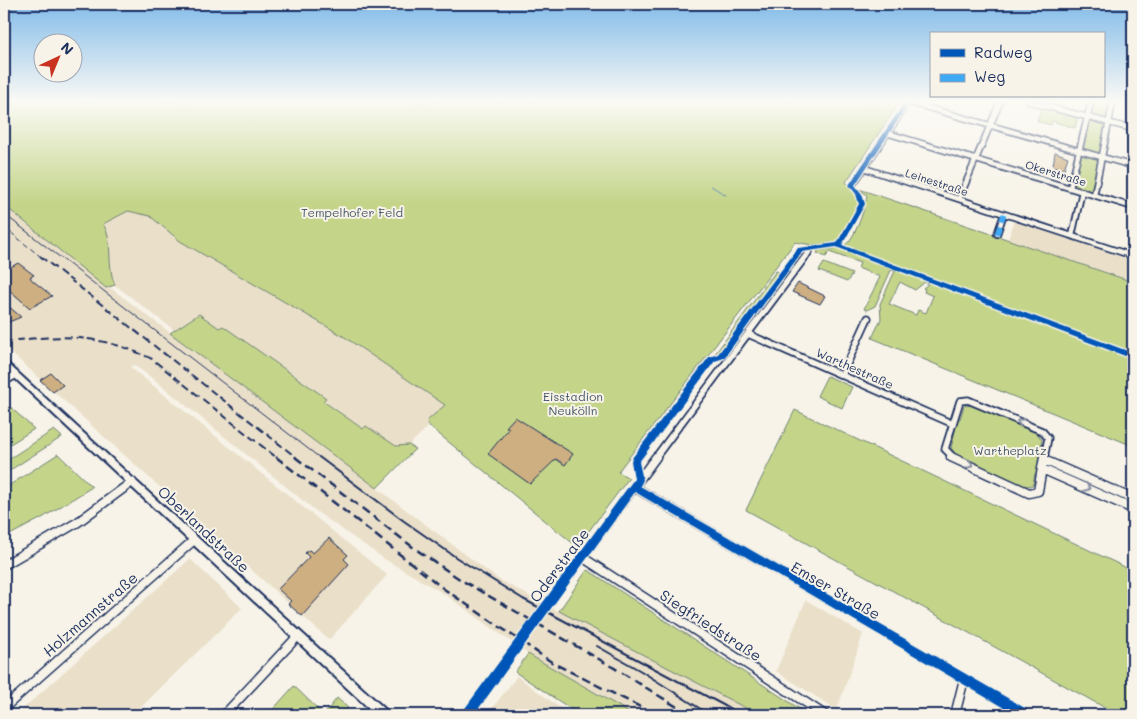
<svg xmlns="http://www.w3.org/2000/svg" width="1137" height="719" font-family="Mali,sans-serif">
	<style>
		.built { fill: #eadfc9 }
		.green { fill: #c4d58a; stroke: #708274; fill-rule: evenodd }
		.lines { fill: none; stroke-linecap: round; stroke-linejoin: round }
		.stream { stroke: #5e89b2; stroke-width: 1 }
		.building { fill: #cdaf81; stroke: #1b2f5e }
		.minor-far2-casing { stroke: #1b2f5e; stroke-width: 8 }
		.minor-far1-casing { stroke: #1b2f5e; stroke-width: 9 }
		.minor-casing { stroke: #1b2f5e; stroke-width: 11 }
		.tertiary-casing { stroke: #1b2f5e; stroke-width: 4 }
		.minor-far2 { stroke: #f7f3e8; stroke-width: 4.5 }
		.minor-far1 { stroke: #f7f3e8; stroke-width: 5.5 }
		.minor { stroke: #f7f3e8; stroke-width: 8 }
		.tertiary { fill: #f7f3e8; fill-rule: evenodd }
		.tram-far1 { stroke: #1b2f5e; stroke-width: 1 }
		.tram { stroke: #1b2f5e; stroke-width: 2 }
		.rail-far2 { stroke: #1b2f5e; stroke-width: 1; stroke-dasharray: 5.5 3; stroke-linecap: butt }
		.rail-far1 { stroke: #1b2f5e; stroke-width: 2; stroke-dasharray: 8 4; stroke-linecap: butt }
		.rail { stroke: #1b2f5e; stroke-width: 2.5; stroke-dasharray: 9 5; stroke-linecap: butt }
		.minor-bridge-casing { stroke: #1b2f5e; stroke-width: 11; stroke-linecap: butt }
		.minor-bridge { stroke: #f7f3e8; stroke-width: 8 }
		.quiet { stroke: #3fa9f5; stroke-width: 5; stroke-dasharray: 9 5; stroke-linecap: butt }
		.cycleway-casing { stroke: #f7f3e8; stroke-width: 3 }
		.cycleway { fill: #0057b8; fill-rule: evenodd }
		.oneway { stroke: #8991a3 }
		.labels { text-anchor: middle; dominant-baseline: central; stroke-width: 4; stroke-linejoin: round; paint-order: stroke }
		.far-street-label { font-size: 11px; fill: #1b2f5e; stroke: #f7f3e8 }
		.park-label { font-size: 12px; fill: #455869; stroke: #f7f3e8 }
		.street-label { font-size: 12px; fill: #1b2f5e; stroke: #f7f3e8 }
		.near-street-label { font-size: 15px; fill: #1b2f5e; stroke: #f7f3e8 }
	</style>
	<rect width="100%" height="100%" fill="#f7f3e8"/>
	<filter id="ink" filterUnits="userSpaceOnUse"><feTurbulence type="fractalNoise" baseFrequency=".02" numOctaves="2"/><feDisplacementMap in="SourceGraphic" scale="10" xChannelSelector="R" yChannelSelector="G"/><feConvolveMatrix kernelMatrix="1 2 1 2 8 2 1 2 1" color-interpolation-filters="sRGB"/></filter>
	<g filter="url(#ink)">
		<path class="built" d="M4,205L106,288L112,289L498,579L558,611L587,570L809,715H580L515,672L528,654L446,595L386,560L317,512L156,381L134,365L130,367L387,575L329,640L8,350L4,351Z
			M128,211L150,216L180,241L343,336L446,405L427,421L429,426L409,445L396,446L366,426L363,429L323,400L326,398L223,326L219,328L199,314L174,330L115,285L110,275L107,230L103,224Z
			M1014,221L1131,260L1133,272L1130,271L1129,280L1008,240Z
			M190,559L242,608L133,715H16Z
			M806,600L863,634L837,710L776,671Z
			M517,676L526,683L570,715H487Z"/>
		<path class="green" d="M4,102H900L846,182L857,193L860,204L838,242L812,245L795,242L623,465L618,472L629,478L579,544L575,545L429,426L427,421L445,405L343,336L180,241L150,216L128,211L103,224C114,239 106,266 115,285L106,288L4,205Z
			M1093,102H1111L1107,120L1090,115Z
			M1041,108L1071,116L1077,120L1075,128L1052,121L1051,125L1037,121Z
			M1092,120L1106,126L1099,154L1082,148L1089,121Z
			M1081,154L1095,157L1099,160L1091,192L1077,188L1073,185Z
			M859,189L1133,282V446L872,338L881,319L880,304L895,271L891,270L875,306L867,310L864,309L880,277L858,268L860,263L829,252L826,257L817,253L818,251C827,249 838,250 845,245C855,239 866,206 867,195ZM900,282L915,290L925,282L928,284L923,288L925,289L924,292L933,296L926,313L918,310L916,315L889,304Z
			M824,263L852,274L847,282L819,271Z
			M776,271L781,273L721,355L712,358Z
			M199,314L219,328L223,326L326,398L323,401L363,429L366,426L396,446L409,445L415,449L377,488L170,333Z
			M827,376L852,387L842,408L817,396Z
			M4,401L34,429L4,448Z
			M972,405L1037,433L1042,440L1040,451L1042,452L1038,474L1035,473L1033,485L1025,486L956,455L951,448L958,418L960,419L964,406Z
			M795,410L1133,571V715H1118L746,510Z
			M54,430L62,437L4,474V462Z
			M58,454L92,487L42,518L4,538L5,488Z
			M587,570H588L809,715H759L559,611Z
			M528,654L620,707L632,715H580L515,672Z
			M294,686L324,715L337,698L348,708L342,715H268Z"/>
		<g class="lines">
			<path class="stream" d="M711,186L726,195"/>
		</g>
		<path class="building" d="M1055,152L1068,157L1064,169L1053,166Z
			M18,263L34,275L30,277L32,280L52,296L30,308L8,289L4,292V271Z
			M798,283L825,296L820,304L792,292Z
			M7,305L21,317L4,324V306Z
			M51,373L63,385L53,392L40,380Z
			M515,417L573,454L565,465L556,459L530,484L488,454L509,428L506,427Z
			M329,538L348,555L344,559L349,564L302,616L288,604L291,601L278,589L309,557L305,553L309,550L313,553Z"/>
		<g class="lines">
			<g class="minor-far2-casing">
				<path id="minor-far2" d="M908,102L1133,166
					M1030,102L1133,129
					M887,133L1133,207
					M864,168L1133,256
					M854,183L908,102
					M1070,188L1091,102
					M1094,195L1113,102
					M959,199L1000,102
					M997,234L1004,214
					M1072,236L1082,191
					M806,257L810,251"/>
			</g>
			<g class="minor-far1-casing">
				<path id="minor-far1" d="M748,334L953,424
					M842,375L868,318
					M4,382L16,375
					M655,458L806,256
					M954,458L945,449L960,401L968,400L1042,431L1048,438L1044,458"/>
			</g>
			<g class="minor-casing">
				<path id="minor" d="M951,457L1029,493L1038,491L1044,457
					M1044,460L1133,499
					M1042,469L1133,509
					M634,487L1026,715
					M582,557L825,715
					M4,565L78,522L132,482
					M553,597L656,457
					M4,708L194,540
					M224,715L298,636
					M467,715L502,667
					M955,715L964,679"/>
			</g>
			<g class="tertiary-casing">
				<path id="tertiary" d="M4,361L6,362L387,711L388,715H376L4,368Z"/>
			</g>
			<use href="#minor-far2" class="minor-far2"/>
			<use href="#minor-far1" class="minor-far1"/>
			<use href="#minor" class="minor"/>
			<use href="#tertiary" class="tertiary"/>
			<path class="tram-far1" d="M4,214L320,458"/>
			<path class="tram" d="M319,457L404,521L457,558L523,599L742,715
				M597,646L641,671L710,715"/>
			<path class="rail-far2" d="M4,227L41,257"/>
			<path class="rail-far1" d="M40,256L297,458
				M4,342C59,334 101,334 152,359L277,458"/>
			<path class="rail" d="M276,457L444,589L553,663L656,715
				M295,457L414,548L461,580L611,666L690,715"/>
			<g class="minor-bridge-casing">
				<path id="minor-bridge" d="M502,667L553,597"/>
			</g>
			<use href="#minor-bridge" class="minor-bridge"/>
			<path class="quiet" d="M997,234L1004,214"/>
			<g class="cycleway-casing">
				<path id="cycleway" d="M905,102H910L855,185L862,194L865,204L842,245L1133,353V359L836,247L802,252L724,358L715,361L639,462L643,480L640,486L1030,711L1031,715H1016L635,492L474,715H462L463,711L634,479L631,461L632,458L709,357L718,354L798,248L837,243L859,204L856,194L849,185Z"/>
			</g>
			<use href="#cycleway" class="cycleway"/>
		</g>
		<defs><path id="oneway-chevron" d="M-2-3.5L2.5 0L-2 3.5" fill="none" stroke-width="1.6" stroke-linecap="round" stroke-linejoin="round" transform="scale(1.25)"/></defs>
		<g class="oneway">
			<use href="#oneway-chevron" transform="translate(1020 422) rotate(-157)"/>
			<use href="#oneway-chevron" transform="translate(970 465) rotate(25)"/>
			<use href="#oneway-chevron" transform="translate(1087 488) rotate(24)"/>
		</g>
	</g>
	<linearGradient id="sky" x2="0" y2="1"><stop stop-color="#82bbe9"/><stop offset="0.5" stop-color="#fbfaf5"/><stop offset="1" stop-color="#fbfaf5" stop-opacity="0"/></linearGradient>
	<rect width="1137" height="203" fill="url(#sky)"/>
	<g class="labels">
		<g class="far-street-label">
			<text transform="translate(1056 173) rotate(17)">Okerstraße</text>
			<text transform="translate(937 182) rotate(18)">Leinestraße</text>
		</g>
		<g class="park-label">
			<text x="352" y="212">Tempelhofer Feld</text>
			<text x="573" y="396">Eisstadion<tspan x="573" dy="14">Neukölln</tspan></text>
			<text x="1010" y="450">Wartheplatz</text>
		</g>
		<g class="street-label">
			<text transform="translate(855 368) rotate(24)">Warthestraße</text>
		</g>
		<g class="near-street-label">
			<text transform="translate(204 529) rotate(43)">Oberlandstraße</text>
			<text transform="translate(559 565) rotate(-53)">Oderstraße</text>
			<text transform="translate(836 590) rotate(30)">Emser Straße</text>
			<text transform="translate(90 614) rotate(-41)">Holzmannstraße</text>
			<text transform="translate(711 625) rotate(33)">Siegfriedstraße</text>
		</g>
	</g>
	<rect width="1137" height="719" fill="none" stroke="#f7f3e8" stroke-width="20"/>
	<rect x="10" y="10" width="1117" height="699" fill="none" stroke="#1b2f5e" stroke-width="2" filter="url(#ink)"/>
	<rect x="930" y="32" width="175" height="65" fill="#f7f3e8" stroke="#9fa5b1"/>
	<rect x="940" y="49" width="25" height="8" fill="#0057b8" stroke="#9fa5b1"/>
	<text x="974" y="58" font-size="15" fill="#1b2f5e">Radweg</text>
	<rect x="940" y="74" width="25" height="8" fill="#3fa9f5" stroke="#9fa5b1"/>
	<text x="974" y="82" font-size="15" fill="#1b2f5e">Weg</text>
	<g transform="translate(58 58) rotate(44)"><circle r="24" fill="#f7f3e8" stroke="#9fa5b1"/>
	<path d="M0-4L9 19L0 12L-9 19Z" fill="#c8321e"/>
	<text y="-8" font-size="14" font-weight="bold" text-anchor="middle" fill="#1b2f5e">N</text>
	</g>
</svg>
